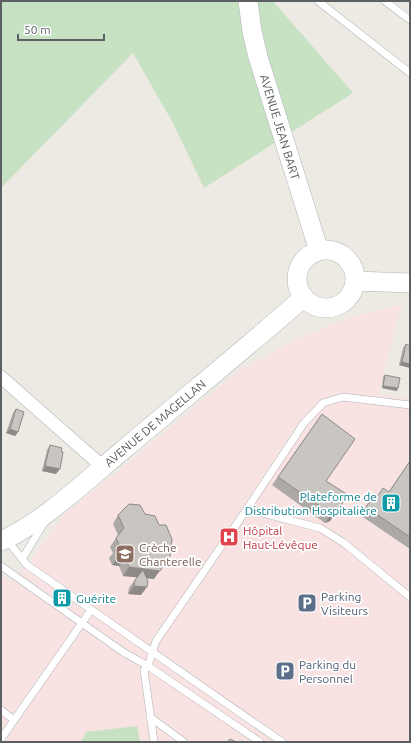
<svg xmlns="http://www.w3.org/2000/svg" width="411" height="743" font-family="Ubuntu,sans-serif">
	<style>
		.medical { fill: #f8e2e2 }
		.green { fill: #c7e2c3 }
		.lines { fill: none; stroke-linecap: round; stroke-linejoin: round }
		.lane-casing { stroke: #afb2b5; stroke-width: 8 }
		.street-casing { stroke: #afb2b5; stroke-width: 14 }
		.secondary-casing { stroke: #b0b4b8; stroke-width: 20 }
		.lane { stroke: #fff; stroke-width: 7 }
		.street { stroke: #fff; stroke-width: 13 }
		.secondary { stroke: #fff; stroke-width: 19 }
		.wall { fill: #ada9a6 }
		.shaded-wall { fill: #8d8a87 }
		.building { fill: #c9c5c1; stroke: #8d8a87 }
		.labels { text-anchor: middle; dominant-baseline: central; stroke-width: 3.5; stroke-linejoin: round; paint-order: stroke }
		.street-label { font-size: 12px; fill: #5c6063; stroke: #fff }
		.culture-label { font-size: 12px; fill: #0d838f; stroke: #fff; text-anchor: end }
		.health-label { font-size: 12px; fill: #be3a42; stroke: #fff; text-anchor: start }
		.education-label { font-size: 12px; fill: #785e54; stroke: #fff; text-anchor: start }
		.service-label { font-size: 12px; fill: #4e5e75; stroke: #fff; text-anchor: start }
	</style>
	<rect width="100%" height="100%" fill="#edeae4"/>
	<path class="medical" d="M402,304L379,394L410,398V742H1V577L13,581L32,559L63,515L111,477L237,372L297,339L343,320Z"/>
	<path class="green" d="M1,1H273L353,93L204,188L173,123L133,53L1,188Z
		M137,726L140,742H81L86,732Z"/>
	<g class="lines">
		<g class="lane-casing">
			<path id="lane" d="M318,1L410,73
				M385,1L410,20
				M247,509L304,423L323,403L343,397L410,405
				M6,539L27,565L282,742
				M22,559L44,523
				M1,566L123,652L148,666L260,742
				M1,710L14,720
				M150,717L184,742
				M1,739L91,610
				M154,742L144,670L148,666L156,641L247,509L320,528L344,543L410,597"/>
		</g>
		<g class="street-casing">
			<path id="street" d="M1,377L103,467"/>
		</g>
		<g class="secondary-casing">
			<path id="secondary" d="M248,1L252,31L258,57L319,251
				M297 279a29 29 0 1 1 58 0a29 29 0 1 1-58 0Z
				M355,281L410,283
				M1,541C41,524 88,479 123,450C183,399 245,349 304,297"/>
		</g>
		<use href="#lane" class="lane"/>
		<use href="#street" class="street"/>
		<use href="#secondary" class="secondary"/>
	</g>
	<path class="wall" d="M406,344L410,368L399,365L403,348Z
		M385,375L397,391L382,388L383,377Z
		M16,409L18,432L15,436L6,433L13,413Z
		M322,414L326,481L348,495L330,521L325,523L272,485Z
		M50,445L61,451L56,474L42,471L47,450Z
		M410,461V549L360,515L372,498L375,500L389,492Z
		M118,515L154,579L146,578L141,595L128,594L129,588L137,577L123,576L119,566L112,565L109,558L113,553L110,547L118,535L113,524Z"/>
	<path class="shaded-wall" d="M402,362L410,364V368L399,365Z
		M383,386L398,388L397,391L382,388Z
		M10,429L18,432L15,436L6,433Z
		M45,466L60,469L56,474L42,471Z
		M336,513L330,521L325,523L331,514Z
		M170,556L154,579L123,576L129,567Z
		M118,557L125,558L119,566L112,565Z
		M134,586L147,587L141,595L128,594Z"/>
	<path class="building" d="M406,344L410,346V364L402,362Z
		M385,375L400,378L398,388L383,386Z
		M16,409L24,412L18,432L10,429Z
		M322,414L355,439L326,481L348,495L336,513L331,514L278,477Z
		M50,445L62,448L61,451L63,452L60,469L45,466Z
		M410,461V537L366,507L372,498L375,500L383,488L389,492Z
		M129,504L140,505L145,514L155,516L159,525H166L172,539L170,556L160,571L129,567L125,558L118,557L115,550L119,545L116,538L124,528L118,515Z
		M143,570L148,581L147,587L134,586L135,580Z
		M230,739L236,742H227Z"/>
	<defs>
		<g id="building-square" transform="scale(1)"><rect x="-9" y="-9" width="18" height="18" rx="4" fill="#0f9aa8" stroke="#fff"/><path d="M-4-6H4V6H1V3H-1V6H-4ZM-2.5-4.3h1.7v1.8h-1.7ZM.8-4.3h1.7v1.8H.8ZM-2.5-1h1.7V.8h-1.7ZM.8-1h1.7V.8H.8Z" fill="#fff"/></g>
		<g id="hospital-square" transform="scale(1)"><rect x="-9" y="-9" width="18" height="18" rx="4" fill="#e0444e" stroke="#fff"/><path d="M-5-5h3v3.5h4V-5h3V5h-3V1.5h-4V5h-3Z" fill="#fff"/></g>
		<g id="school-square" transform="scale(1)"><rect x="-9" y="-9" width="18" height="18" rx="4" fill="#8d6e63" stroke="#fff"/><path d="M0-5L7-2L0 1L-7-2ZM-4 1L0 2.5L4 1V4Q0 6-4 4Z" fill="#fff"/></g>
		<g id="parking-square" transform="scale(1)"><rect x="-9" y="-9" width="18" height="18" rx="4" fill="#5c6f8a" stroke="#fff"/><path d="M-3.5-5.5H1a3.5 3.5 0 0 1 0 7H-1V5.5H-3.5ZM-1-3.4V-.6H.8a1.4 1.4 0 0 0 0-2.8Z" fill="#fff"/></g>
	</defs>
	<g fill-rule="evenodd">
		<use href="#building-square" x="391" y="503"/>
		<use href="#hospital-square" x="229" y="537"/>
		<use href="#school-square" x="125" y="554"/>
		<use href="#building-square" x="62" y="598"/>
		<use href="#parking-square" x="307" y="603"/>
		<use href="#parking-square" x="285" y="671"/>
	</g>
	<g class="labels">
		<g class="street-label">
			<text transform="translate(280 127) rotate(73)">AVENUE JEAN BART</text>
			<text transform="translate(155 423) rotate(-40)">AVENUE DE MAGELLAN</text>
		</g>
		<g class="culture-label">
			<text x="377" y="496">Plateforme de<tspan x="377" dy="14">Distribution Hospitalière</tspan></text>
			<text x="76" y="598" text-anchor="start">Guérite</text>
		</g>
		<g class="health-label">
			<text x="243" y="530">Hôpital<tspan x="243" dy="14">Haut-Lévêque</tspan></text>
		</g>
		<g class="education-label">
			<text x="139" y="547">Crèche<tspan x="139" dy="14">Chanterelle</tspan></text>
		</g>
		<g class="service-label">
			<text x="321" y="596">Parking<tspan x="321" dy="14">Visiteurs</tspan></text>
			<text x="299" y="664">Parking du<tspan x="299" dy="14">Personnel</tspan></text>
		</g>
	</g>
	<rect width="411" height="743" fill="none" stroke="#5c6063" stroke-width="4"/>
	<path d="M18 34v6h86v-6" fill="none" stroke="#5c6063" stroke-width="2"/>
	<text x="24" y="34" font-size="12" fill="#5c6063" stroke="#ffffff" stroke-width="3" paint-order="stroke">50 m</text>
</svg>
